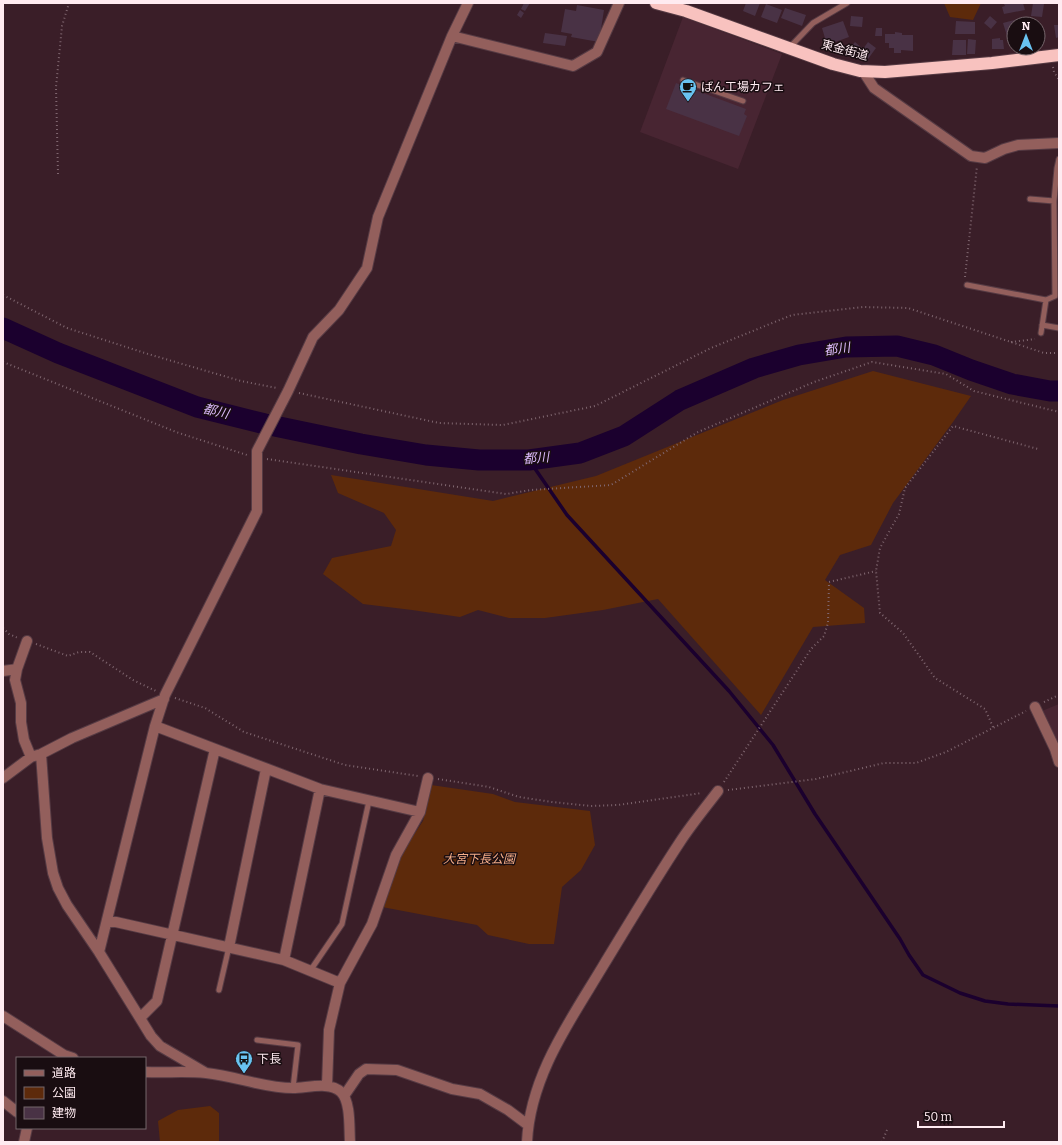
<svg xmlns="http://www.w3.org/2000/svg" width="1062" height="1145" font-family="Bitter,'Noto Sans JP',serif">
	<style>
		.built { fill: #482532 }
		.green { fill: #5d2a0b }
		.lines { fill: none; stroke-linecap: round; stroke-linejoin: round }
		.stream { stroke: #1b002e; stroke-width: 3.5 }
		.river { stroke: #1b002e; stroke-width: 21 }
		.building { fill: #493245 }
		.lane-casing { stroke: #563b44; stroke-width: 7 }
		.street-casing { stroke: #563b44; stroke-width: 12 }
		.highway-casing { stroke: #563b44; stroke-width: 14 }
		.path { stroke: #7f666f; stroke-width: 2; stroke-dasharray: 1 3; stroke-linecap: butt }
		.lane { stroke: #935f5c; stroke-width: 5 }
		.street { stroke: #935f5c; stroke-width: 10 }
		.highway { stroke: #f8c2bf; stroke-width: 12 }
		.labels { text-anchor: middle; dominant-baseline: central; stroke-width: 3; stroke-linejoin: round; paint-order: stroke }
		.street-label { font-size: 12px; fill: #ffebf1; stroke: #190d11 }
		.poi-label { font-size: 12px; fill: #ffebf1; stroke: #190d11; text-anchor: start }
		.park-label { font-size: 12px; font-style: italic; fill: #f6ae89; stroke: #190d11 }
		.water-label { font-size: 13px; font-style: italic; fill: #dcbafd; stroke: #190d11 }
	</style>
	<rect width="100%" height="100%" fill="#3a1e28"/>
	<path class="built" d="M683,17L782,54L738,169L640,132Z
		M1059,704V750L1042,711Z"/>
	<path class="green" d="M944,3H981L973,20L950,17Z
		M873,371L971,396L953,422L893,503L871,545L840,555L825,580L864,608L865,623L813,627L761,715L658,599L603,610L545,618H509L478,610L460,617L412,610L363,604L323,574L332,558L391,546L396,530L384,513L338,493L331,475L493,501L596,476L783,400Z
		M431,785L493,794L515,802L590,811L595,845L581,870L562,887L554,944H529L488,935L477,925L382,907L397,860L423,821Z
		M210,1106L219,1113V1142H160L158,1121L178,1110Z"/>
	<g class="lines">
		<path class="stream" d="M529,460L567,515L729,691L773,745L815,814L900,939L909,955L923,975L960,993L985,1001L1008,1004L1059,1006"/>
		<path class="river" d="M3,328L58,353L197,407L265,424L361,444L426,455L479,460H529L580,453L624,436L680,400L754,368L799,355L846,347L897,346L934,355L971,370L1012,384L1050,391H1059"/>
	</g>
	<path class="building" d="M524,3H530L525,11L521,9Z
		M746,3H760L755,16L743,11Z
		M1011,3H1023L1025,10L1004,14L1002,7L1005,6L1004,4Z
		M1033,3L1044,4L1042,17L1031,16Z
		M766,4L782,10L777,23L761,17Z
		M577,5L604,10L599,42L571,37L572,34L561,32L565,9L576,11Z
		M785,8L806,15L802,26L781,18Z
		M520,10L524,13L521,18L517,15Z
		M851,16L863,17L862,27L850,26Z
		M990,16L997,22L991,29L984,23Z
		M1025,17L1027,24H1014V38L1008,39L1003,23Z
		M843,21L849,37L827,45L822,28Z
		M956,21L975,22V34H955Z
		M1054,25H1059V37L1056,38Z
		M876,28H882V36H875Z
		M895,32L902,33V35H913V51L901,50V53H894V48H889V43H885V34H895Z
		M545,33L567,36L565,46L543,43Z
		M1000,38V40H1003L1004,49H992V39Z
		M968,39L976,40L975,54H967Z
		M953,40H966V55H952Z
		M855,42L862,48L855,57L847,52Z
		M868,42L876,48L868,59L860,53Z
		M676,83L746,109L744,114L747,116L739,136L666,109Z"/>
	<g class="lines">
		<g class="lane-casing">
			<path id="lane" d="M790,47L813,23L847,3
				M683,80L743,101
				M1030,199L1054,201
				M967,285L1046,300L1055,296L1054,201L1057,168L1059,159
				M1042,325L1059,328
				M1041,333L1046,300
				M310,971L342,924L369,801
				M219,990L229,947
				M257,1040L298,1045L293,1088"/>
		</g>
		<g class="street-casing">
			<path id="street" d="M452,36L573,66L597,52L619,3
				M863,71L874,88L971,156L985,158L1004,149L1018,145L1059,143
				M27,641L17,669L15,680L21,703V722L24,740L31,757
				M3,671L17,669
				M1035,707L1055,749L1059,762
				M155,726L320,789L420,812
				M41,754L47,838L53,873L58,888L67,905L99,952L151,1036L160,1046L206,1073
				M3,778L31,757L41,754L72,738L164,699
				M107,920L284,960L340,983
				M229,947L266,769
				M99,952L155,726L165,695L257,511V451L288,391L313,337L339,310L367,268L378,217L452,36L468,3
				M284,960L320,789
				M3,1016L64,1055L73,1058
				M140,1018L157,1001L215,749
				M145,1072C165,1073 186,1071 206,1073C236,1076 263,1088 293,1088C307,1088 330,1081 341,1092C351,1102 349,1128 350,1142
				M327,1086L329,1030L340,983L372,924L396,855L420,812L428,778
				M344,1096L359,1074L366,1069L397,1070L452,1089L480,1094L508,1110L528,1125
				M3,1101L17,1112
				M24,1142L27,1128
				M527,1142C530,1076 570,1021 603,966C628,925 653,883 680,842C691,825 705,808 718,791"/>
		</g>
		<g class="highway-casing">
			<path id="highway" d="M656,3L686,11L833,64L860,71L885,72L992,63L1059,55"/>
		</g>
		<path class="path" d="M1053,67L1054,72L1059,80
			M58,174L56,87L62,26L69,3
			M965,277L977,166
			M3,295L67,328L148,354L241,381L277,388
			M1011,342L1035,339
			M3,362L176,432L247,455
			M299,393L439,423L503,425L595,406L711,348L792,315L863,307L908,308L1044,353H1059
			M267,459L506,494L531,490L611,485L698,432L814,382L872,362L946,374L974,391L1059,412
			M3,628L9,634L18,638
			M36,644L68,656L79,652H90L133,680L156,691
			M175,698L205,708L244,732L345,765L418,776
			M1044,702L1059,695
			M993,727L985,709L935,678L903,633L880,613L876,571L880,548L899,514L905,488L953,426L1038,449
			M438,779L489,787L519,797L552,802L591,806L618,805L702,793
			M724,782L811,649L824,636L828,623L829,582L876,571
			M728,790L816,779L884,763H916L946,752L1026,711
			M882,1142L887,1130"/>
		<use href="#lane" class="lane"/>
		<use href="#street" class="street"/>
		<use href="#highway" class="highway"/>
	</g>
	<defs>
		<g id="cafe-pin" transform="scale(0.9)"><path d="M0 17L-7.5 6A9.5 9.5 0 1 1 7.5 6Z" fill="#69c3f1" stroke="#190d11"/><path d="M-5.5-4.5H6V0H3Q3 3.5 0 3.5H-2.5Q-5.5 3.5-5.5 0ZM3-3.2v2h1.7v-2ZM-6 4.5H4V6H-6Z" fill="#111"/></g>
		<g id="bus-pin" transform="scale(0.9)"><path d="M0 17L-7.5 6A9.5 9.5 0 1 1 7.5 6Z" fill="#69c3f1" stroke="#190d11"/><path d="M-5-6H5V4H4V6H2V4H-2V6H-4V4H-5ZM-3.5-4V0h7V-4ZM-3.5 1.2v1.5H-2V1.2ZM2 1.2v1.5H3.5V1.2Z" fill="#111"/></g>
	</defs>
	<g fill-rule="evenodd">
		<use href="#cafe-pin" x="688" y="87"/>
		<use href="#bus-pin" x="244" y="1059"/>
	</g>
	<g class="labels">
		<g class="street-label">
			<text transform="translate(845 50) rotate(15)">東金街道</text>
		</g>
		<g class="poi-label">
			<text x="701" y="87">ばん工場カフェ</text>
			<text x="257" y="1059">下長</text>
		</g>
		<g class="park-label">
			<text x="479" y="859">大宮下長公園</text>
		</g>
		<g class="water-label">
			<text transform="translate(837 349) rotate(-8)">都川</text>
			<text transform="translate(216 411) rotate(13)">都川</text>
			<text transform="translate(536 458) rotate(-5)">都川</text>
		</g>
	</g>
	<rect width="1062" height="1145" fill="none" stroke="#ffebf1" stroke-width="8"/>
	<rect x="16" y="1057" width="130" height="72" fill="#190d11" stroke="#75666b"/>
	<rect x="24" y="1070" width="20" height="6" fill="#935f5c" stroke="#75666b"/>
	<text x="52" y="1077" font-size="12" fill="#ffebf1">道路</text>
	<rect x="24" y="1087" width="20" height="12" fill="#5d2a0b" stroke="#75666b"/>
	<text x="52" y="1097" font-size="12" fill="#ffebf1">公園</text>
	<rect x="24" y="1107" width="20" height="12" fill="#493245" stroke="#75666b"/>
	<text x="52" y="1117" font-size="12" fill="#ffebf1">建物</text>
	<g transform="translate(1026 36)"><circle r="19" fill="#190d11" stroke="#75666b"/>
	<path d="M0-3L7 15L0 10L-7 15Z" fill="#69c3f1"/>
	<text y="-6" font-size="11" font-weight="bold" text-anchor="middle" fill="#ffebf1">N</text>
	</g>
	<path d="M918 1121v6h86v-6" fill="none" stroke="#ffebf1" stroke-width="2"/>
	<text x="924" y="1121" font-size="12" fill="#ffebf1" stroke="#190d11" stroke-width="3" paint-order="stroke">50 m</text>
</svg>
